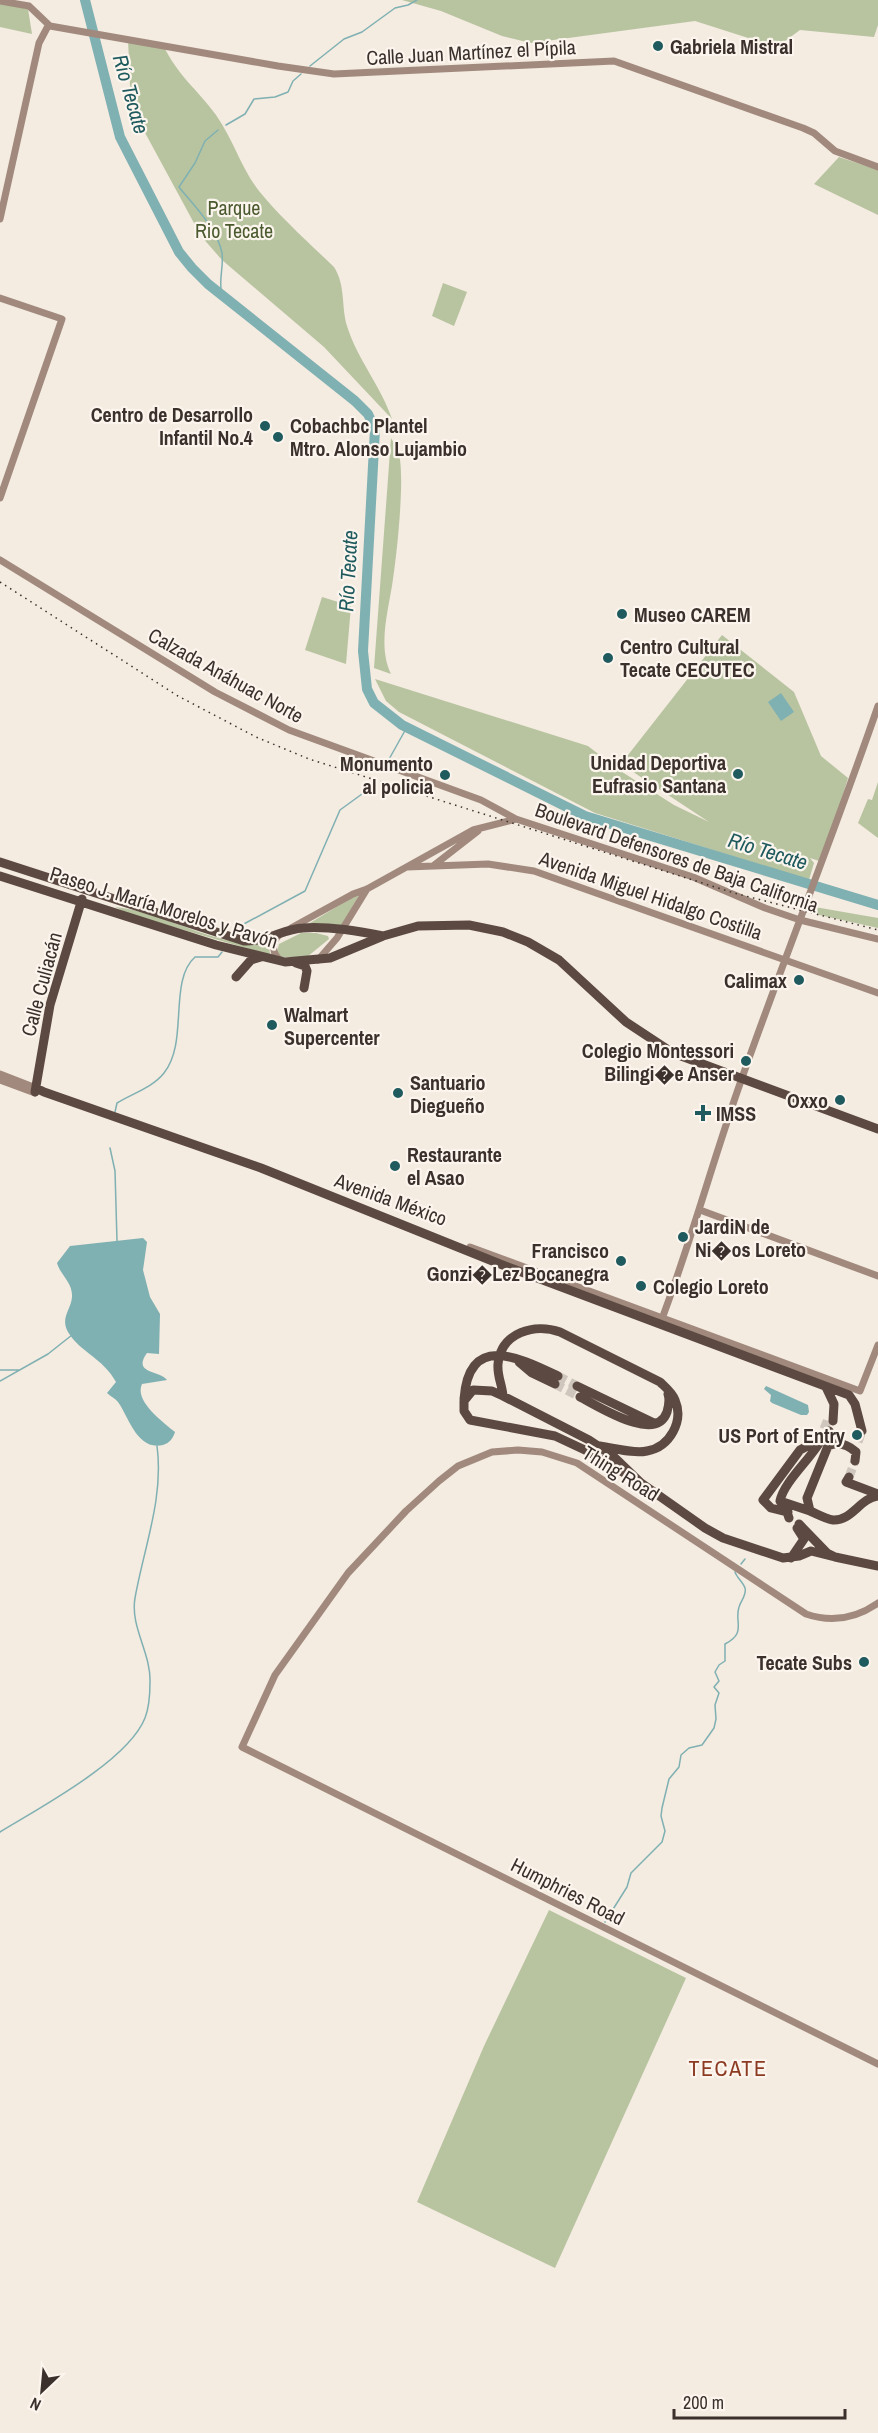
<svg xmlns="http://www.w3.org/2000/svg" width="878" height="2433" font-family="'Archivo Narrow',sans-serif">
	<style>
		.green { fill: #b8c4a0 }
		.water { fill: #7fb0b2 }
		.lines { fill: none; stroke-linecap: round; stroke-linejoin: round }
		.stream { stroke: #7fb0b2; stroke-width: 1.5 }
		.river { stroke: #7fb0b2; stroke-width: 10 }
		.highway-tunnel { stroke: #cfc6bd; stroke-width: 9; stroke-dasharray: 9 4.5; stroke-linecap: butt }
		.secondary { stroke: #a18a7d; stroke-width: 7 }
		.highway { stroke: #5c4a42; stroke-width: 9 }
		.rail { stroke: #3b302b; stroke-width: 1.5; stroke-dasharray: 1.5 4.5; stroke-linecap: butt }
		.poi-dot { fill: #1f5a5e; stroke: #fbf5ee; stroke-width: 2 }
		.labels { text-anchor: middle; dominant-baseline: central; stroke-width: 4.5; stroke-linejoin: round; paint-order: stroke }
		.poi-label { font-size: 20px; font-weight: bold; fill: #3b302b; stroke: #fbf5ee; text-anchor: start }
		.street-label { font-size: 20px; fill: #3b302b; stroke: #fbf5ee }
		.park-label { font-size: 20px; fill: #4a5a2e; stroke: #fbf5ee }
		.water-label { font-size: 21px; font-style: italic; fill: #1f5a5e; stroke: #fbf5ee }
		.quarter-label { font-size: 22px; letter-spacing: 1.5px; fill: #8c3b22; stroke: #fbf5ee }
	</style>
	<rect width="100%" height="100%" fill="#f4ebe1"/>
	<path class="green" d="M402,0H878V25L874,37L800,30L777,47L695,21L531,43L502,36L441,11Z
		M0,3L28,9L32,34L0,27Z
		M128,39L163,45C178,76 197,89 216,115C233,139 241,168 259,191C281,218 309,243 334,267C346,286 341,306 347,326C357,359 381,386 392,419L324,347L222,260L201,236L143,129L130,86Z
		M839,157L878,170V215L814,184Z
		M443,283L467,292L454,326L432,316Z
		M391,438C394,443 397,449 399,455C405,476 397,554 393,579C389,609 377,645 391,674L374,668Z
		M322,597L351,606L346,664L305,650Z
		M722,635L794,692L821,756L848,778L835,821L819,861L713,825L810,858L814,863L809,880L595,813L399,712L386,701L375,679L588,746L619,770L674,805L709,822L621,764Z
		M878,782V838L858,823L868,799L872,800Z
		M361,892L340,928L305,926Z
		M809,906L878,918V928L815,914L809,910Z
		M115,907C168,913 215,948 269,944L270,955L129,914Z
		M301,933H316L328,936L329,939L307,957H281L277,952L279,944Z
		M549,1910L686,1978L555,2268L417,2202L484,2046Z"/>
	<path class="water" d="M781,693L794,712L781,721L768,702Z
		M143,1238L147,1242L143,1270L150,1297L160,1314L159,1354L147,1353C132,1374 159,1370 167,1380L142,1384C134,1401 163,1422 175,1432C173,1438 170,1443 163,1445C137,1451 129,1417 118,1402C115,1398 111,1397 107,1393L116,1382C103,1358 80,1352 68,1332C60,1318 71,1310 72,1297C73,1283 61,1276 57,1263L70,1246Z
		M766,1386L808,1405L809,1412L807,1415H801L772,1403L770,1401L771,1395L764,1389Z"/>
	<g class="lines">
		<path class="stream" d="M310,66L344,39L362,32L395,8L408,5L417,0
			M226,125L245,114L254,99L275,97L288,92L293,81L301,74
			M218,130L205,141L195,163L179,187C194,206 217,228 222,253C224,267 218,281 222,295
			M388,761L407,727
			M238,931L242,925L305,891L340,810L373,786
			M115,1112L117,1103C133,1093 152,1088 164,1073C189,1042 168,981 195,957H218L222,952
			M110,1148L115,1171L117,1241
			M0,1370H20
			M0,1381L48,1354L72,1335
			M741,1564L745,1559
			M0,1832C39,1808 128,1761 145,1718C149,1708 150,1693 150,1682C151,1653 130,1627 135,1598C144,1547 164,1498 157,1446
			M605,1922L627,1887L631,1873L662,1842L665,1831L661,1816L662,1808L669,1779L679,1767L681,1755L689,1748L702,1745L714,1728L716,1719L715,1705L719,1693L714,1687L719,1681L715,1672L719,1665L725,1661V1644C747,1633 734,1622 739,1607C741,1600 747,1595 745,1588C743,1582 737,1578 735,1572"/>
		<path class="river" d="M85,0L120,137L179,252L192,268L208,284L355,401L368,414L375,429L363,651L367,689L374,703L402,725L585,816L878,905"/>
		<path class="highway-tunnel" d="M558,1376L577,1386
			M555,1384L580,1397
			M824,1429L828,1419
			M858,1442L862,1431
			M849,1477L855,1461"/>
		<path class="secondary" d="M0,1L29,6L50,26L278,66L334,74L614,61L803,128L814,133L835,151L878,167
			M0,219L39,43L48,26
			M0,298L62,319L0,498
			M0,560L215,692L289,730L481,800L516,819
			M433,866L478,831
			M407,867L488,864L534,871L878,993
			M291,928L353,894L367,889L473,830L516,819L693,877L765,908L800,920L878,939
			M279,935C271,943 272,954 281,961
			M318,960L337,938L367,889
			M0,1074L36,1088
			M0,1080L35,1093
			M700,1210L878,1276
			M470,1247L860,1391L878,1345
			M660,1324C691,1243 713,1159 742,1078C786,953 835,831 878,706
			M878,1603C855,1619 832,1623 806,1614L577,1463L542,1452L518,1450L492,1452L458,1466L439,1481L406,1511L348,1573L275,1675L242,1747L878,2064"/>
		<path class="highway" d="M0,862L244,941C267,942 283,929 303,928C329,926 358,931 383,936
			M0,876L216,945L285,962L330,958L383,936L418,926L469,925L503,932L528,942L559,960L626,1022L673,1053L878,1129
			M296,963L305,966L307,971L304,988
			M236,977L251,960L261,957
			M36,1088L44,1092L261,1168L500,1264L849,1395L855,1404L862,1431
			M35,1092L50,1005L82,899
			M519,1362L532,1373L555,1384
			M577,1386L654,1423
			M826,1387L834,1404L833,1421
			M503,1396C502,1384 497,1376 498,1364C501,1332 535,1323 560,1332L660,1382C665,1387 672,1392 675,1400C684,1421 670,1447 647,1451C633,1454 615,1448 600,1446
			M580,1397C598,1406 656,1444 667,1412C669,1405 670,1400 668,1394
			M464,1399C469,1332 520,1358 558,1376
			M855,1461L856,1452C848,1445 838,1441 828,1446L807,1498L810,1511C817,1514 826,1519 833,1520C852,1521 860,1498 878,1496
			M849,1477L846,1482L878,1494
			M641,1483L613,1456L589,1440L503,1396L492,1391L473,1390L464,1401V1411L470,1420L555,1436L587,1451L641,1483L705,1528L723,1538L783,1558L799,1556L811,1551L835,1557
			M780,1501L810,1511
			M788,1512L780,1501C784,1481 813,1457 823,1437
			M789,1518L787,1512L771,1508L763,1500L800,1450L824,1437L829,1431
			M799,1524L827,1553L835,1557L878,1566
			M791,1558L804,1539L797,1528"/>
		<path class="rail" d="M0,582L178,696L256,737L309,759L734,893L878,930"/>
	</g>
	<g class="poi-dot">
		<circle cx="658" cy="46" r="6"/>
		<circle cx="265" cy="426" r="6"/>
		<circle cx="278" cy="437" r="6"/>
		<circle cx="622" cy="614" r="6"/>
		<circle cx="608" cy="658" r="6"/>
		<circle cx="738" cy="774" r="6"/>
		<circle cx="445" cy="775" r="6"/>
		<circle cx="799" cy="980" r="6"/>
		<circle cx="272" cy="1025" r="6"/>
		<circle cx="746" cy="1061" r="6"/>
		<circle cx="398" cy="1093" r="6"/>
		<circle cx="840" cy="1100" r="6"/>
		<path d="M700 1104h6v6h6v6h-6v6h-6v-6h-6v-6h6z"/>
		<circle cx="395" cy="1166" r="6"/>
		<circle cx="683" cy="1237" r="6"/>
		<circle cx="621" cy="1261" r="6"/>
		<circle cx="641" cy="1286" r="6"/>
		<circle cx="857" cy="1435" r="6"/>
		<circle cx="864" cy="1662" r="6"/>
	</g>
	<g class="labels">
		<g class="poi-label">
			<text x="670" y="46">Gabriela Mistral</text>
			<text x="253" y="414" text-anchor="end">Centro de Desarrollo<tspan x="253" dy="23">Infantil No.4</tspan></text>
			<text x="290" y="425">Cobachbc Plantel<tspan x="290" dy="23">Mtro. Alonso Lujambio</tspan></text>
			<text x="634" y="614">Museo CAREM</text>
			<text x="620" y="646">Centro Cultural<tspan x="620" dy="23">Tecate CECUTEC</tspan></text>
			<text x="726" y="762" text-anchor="end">Unidad Deportiva<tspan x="726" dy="23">Eufrasio Santana</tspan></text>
			<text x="433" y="763" text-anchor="end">Monumento<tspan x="433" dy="23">al policia</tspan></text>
			<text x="787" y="980" text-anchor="end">Calimax</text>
			<text x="284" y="1014">Walmart<tspan x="284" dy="23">Supercenter</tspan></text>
			<text x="734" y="1050" text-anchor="end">Colegio Montessori<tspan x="734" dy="23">Bilingi�e Anser</tspan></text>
			<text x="410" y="1082">Santuario<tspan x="410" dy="23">Diegueño</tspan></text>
			<text x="828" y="1100" text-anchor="end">Oxxo</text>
			<text x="716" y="1113">IMSS</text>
			<text x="407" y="1154">Restaurante<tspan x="407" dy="23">el Asao</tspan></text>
			<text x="695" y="1226">JardiN de<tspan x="695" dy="23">Ni�os Loreto</tspan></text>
			<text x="609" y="1250" text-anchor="end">Francisco<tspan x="609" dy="23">Gonzi�Lez Bocanegra</tspan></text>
			<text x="653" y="1286">Colegio Loreto</text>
			<text x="845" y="1435" text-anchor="end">US Port of Entry</text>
			<text x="852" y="1662" text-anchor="end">Tecate Subs</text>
		</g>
		<g class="street-label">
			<text transform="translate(471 52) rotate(-3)">Calle Juan Martínez el Pípila</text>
			<text transform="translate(226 675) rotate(29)">Calzada Anáhuac Norte</text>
			<text transform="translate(677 857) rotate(19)">Boulevard Defensores de Baja California</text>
			<text transform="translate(651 895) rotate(19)">Avenida Miguel Hidalgo Costilla</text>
			<text transform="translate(164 907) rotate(17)">Paseo J. María Morelos y Pavón</text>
			<text transform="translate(41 984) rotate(-75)">Calle Culiacán</text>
			<text transform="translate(391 1199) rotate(20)">Avenida México</text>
			<text transform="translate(621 1473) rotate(32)">Thing Road</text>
			<text transform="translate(568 1891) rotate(27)">Humphries Road</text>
		</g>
		<g class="park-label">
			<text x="234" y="207">Parque<tspan x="234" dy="23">Rio Tecate</tspan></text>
		</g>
		<g class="water-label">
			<text transform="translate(131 94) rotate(74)">Río Tecate</text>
			<text transform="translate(348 571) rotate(-87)">Río Tecate</text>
			<text transform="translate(768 851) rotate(17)">Río Tecate</text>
		</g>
		<g class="quarter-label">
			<text x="728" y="2068">TECATE</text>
		</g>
	</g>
	<g transform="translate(42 2391) rotate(206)" stroke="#fbf5ee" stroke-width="4.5" paint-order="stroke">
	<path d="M0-4.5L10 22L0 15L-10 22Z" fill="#3b302b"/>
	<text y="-9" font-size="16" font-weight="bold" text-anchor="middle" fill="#3b302b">N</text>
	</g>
	<path d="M674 2409v9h171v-9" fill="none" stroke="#3b302b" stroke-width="3"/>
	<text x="683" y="2409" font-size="18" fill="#3b302b" stroke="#fbf5ee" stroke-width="4.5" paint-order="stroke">200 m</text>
</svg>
